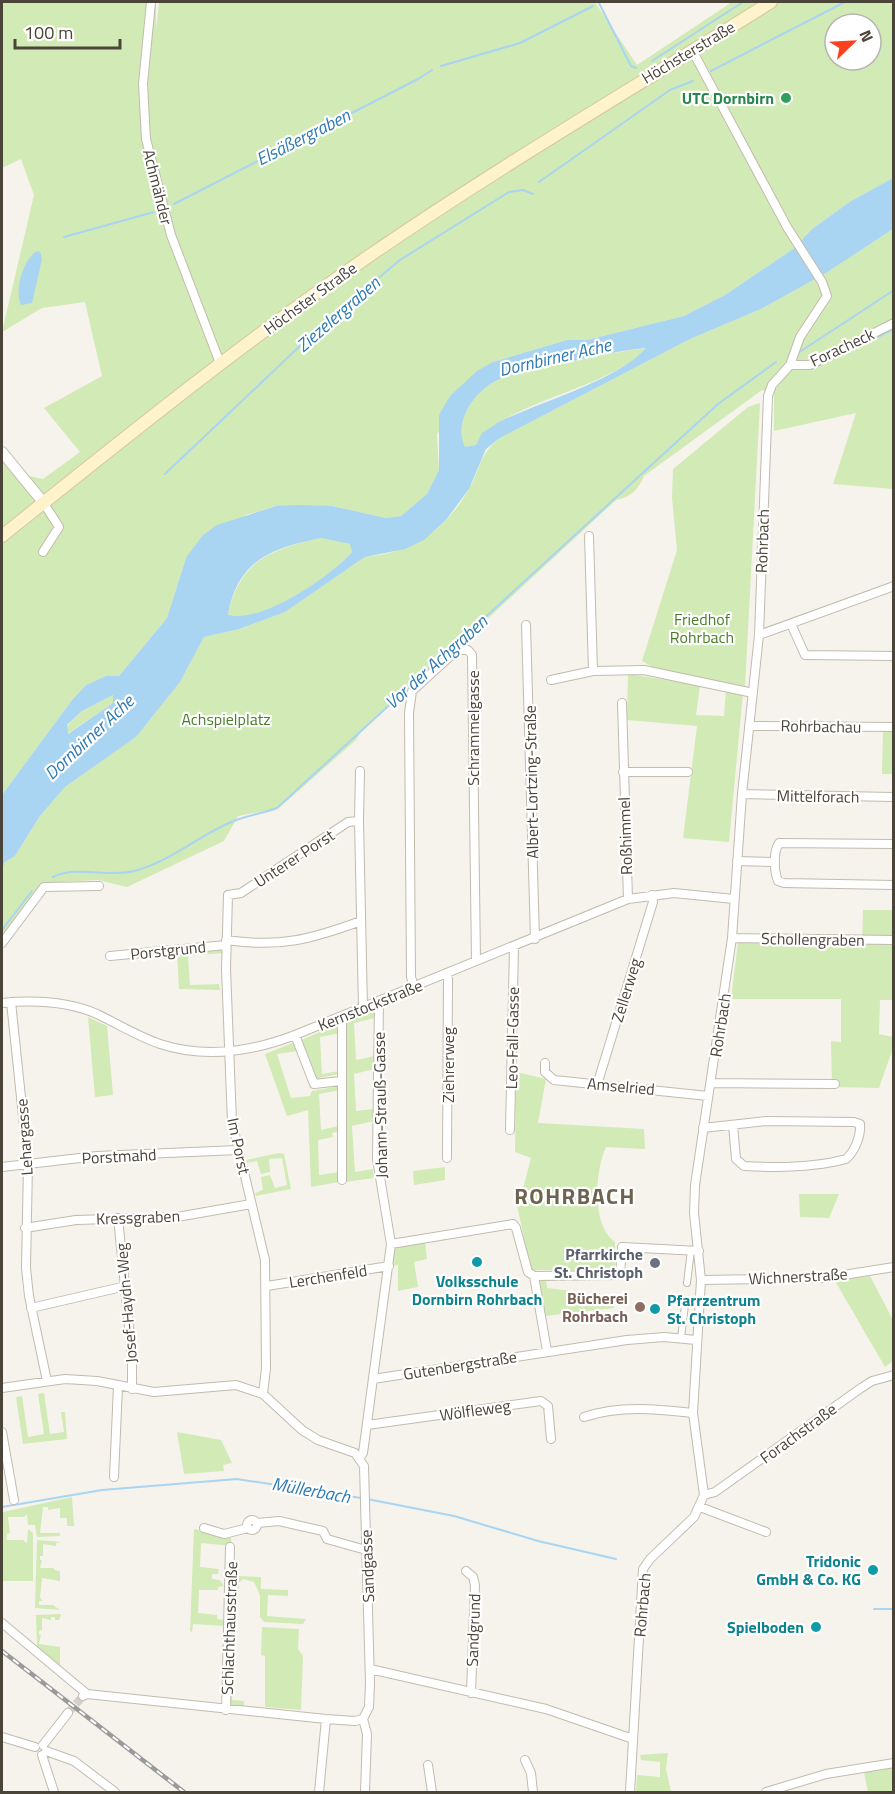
<svg xmlns="http://www.w3.org/2000/svg" width="895" height="1794" font-family="'Titillium Web',sans-serif">
	<style>
		.green { fill: #d2eab5; fill-rule: evenodd }
		.water { fill: #a9d4f2; fill-rule: evenodd }
		.lines { fill: none; stroke-linecap: round; stroke-linejoin: round }
		.stream { stroke: #a9d4f2; stroke-width: 2 }
		.minor-tunnel { stroke: #d4d0c8; stroke-width: 8; stroke-dasharray: 8 4; stroke-linecap: butt }
		.pedestrian-casing { stroke: #c2bbae; stroke-width: 8 }
		.minor-casing { stroke: #c2bbae; stroke-width: 10 }
		.tertiary-casing { stroke: #c2bbae; stroke-width: 12 }
		.secondary-casing { stroke: #d6c79b; stroke-width: 14 }
		.pedestrian { stroke: #fff; stroke-width: 6 }
		.minor { stroke: #fff; stroke-width: 8 }
		.tertiary { stroke: #fff; stroke-width: 10 }
		.secondary { stroke: #fff3cd; stroke-width: 12 }
		.rail-casing { stroke: #9a9a9a; stroke-width: 4.5 }
		.rail { stroke: #fff; stroke-width: 2; stroke-dasharray: 7; stroke-linecap: butt }
		.leisure-dot { fill: #2e9e5b; stroke: #fff; stroke-width: 2 }
		.culture-dot { fill: #0f9aa8; stroke: #fff; stroke-width: 2 }
		.worship-dot { fill: #6b7280; stroke: #fff; stroke-width: 2 }
		.education-dot { fill: #8d6e63; stroke: #fff; stroke-width: 2 }
		.labels { text-anchor: middle; dominant-baseline: central; stroke-width: 4.5; stroke-linejoin: round; paint-order: stroke }
		.street-label { font-size: 16px; fill: #4b4439; stroke: #fff }
		.leisure-label { font-size: 16px; font-weight: bold; fill: #27864d; stroke: #fff; text-anchor: end }
		.park-label { font-size: 16px; fill: #4a7f2a; stroke: #fff }
		.worship-label { font-size: 16px; font-weight: bold; fill: #5b616d; stroke: #fff; text-anchor: end }
		.culture-label { font-size: 16px; font-weight: bold; fill: #0d838f; stroke: #fff; text-anchor: end }
		.education-label { font-size: 16px; font-weight: bold; fill: #785e54; stroke: #fff; text-anchor: end }
		.water-label { font-size: 18px; font-style: italic; fill: #2e7ab2; stroke: #fff }
		.district-label { font-size: 22px; font-weight: bold; letter-spacing: 1.5px; fill: #6e6250; stroke: #fff }
	</style>
	<rect width="100%" height="100%" fill="#f6f3ec"/>
	<path class="green" d="M2,2H156V29L159,2H595L637,65L732,2H893V178L851,201L812,229L793,249L725,295L684,316L587,340H567L493,362L437,434L439,470L427,494L401,516L386,518L332,506H276L246,515L186,558L167,618L119,676H106L86,685L72,700L2,795V449L25,475L43,479L80,452L44,408L102,376L85,302L42,308L2,332L34,195L21,159L2,168ZM835,24H871V60H835Z
		M893,229V489L833,484L856,413L774,431V393L762,390L644,476C638,490 631,497 616,500L469,636L362,729L356,740L279,808L238,816L224,841L127,887L98,880L41,883L2,935V869L5,862L15,856L40,816L65,787L136,737L180,682L204,637L239,629L285,612L365,557C413,552 445,531 469,489C481,468 479,454 500,438L690,339L761,309L826,273Z
		M647,348C609,390 500,402 476,445L465,448C459,433 461,422 468,408C489,370 535,369 574,361C598,356 622,351 647,348Z
		M760,403L745,687L656,669L642,661L677,550L672,498L673,469L748,407Z
		M321,538L351,544L352,552C330,578 262,623 228,616C238,561 271,549 321,538Z
		M628,674L700,685L696,715L724,716L726,690L743,693L729,842L683,838L697,726L627,720Z
		M113,695V703L67,734V726L82,711Z
		M883,731H893V774H882Z
		M863,910H893V1000H880L879,1034L893,1037V1048L879,1088L832,1087L831,1041L841,1042V999H731L738,942L862,943Z
		M220,948L223,953L188,956L190,985L219,984L220,990L179,989L177,951Z
		M375,1009V1018L354,1023L356,1060L375,1056V1069L354,1074L356,1111L374,1109V1121L352,1126L355,1172L373,1169L374,1178L345,1182L346,1021Z
		M88,1017L107,1026L113,1095L95,1097Z
		M339,1024L340,1033L320,1037L322,1074L339,1071V1074L315,1079L301,1040Z
		M295,1042L298,1051L277,1054L291,1098L310,1096L312,1091L340,1086V1090L319,1094L321,1130L339,1126V1131L332,1133L333,1137L318,1140L319,1175L339,1172V1182L311,1187L308,1110L287,1116L265,1054Z
		M516,1072L546,1079L538,1123L644,1129L645,1149L606,1147C595,1171 591,1225 615,1242V1270H531L516,1201L520,1200L531,1158L515,1152Z
		M279,1153L284,1154L291,1189L256,1196L255,1193L263,1190L261,1177L270,1175L275,1188L287,1185L282,1158L269,1159L270,1172L261,1174L257,1161L246,1163V1160Z
		M445,1167V1180L414,1185L413,1171Z
		M799,1194H839L829,1218L800,1217Z
		M425,1241L427,1259L414,1262L418,1287L398,1291V1265L392,1266L394,1245Z
		M870,1276L893,1320V1361L885,1367L835,1281Z
		M538,1279H546L547,1288L572,1291L573,1300H583L585,1294L608,1295V1302L605,1305L614,1306V1308L545,1316Z
		M44,1393L50,1434L64,1432L61,1412H65L67,1439L23,1444L16,1397L22,1396L28,1437L44,1434L38,1394Z
		M177,1432L221,1440L232,1463L223,1465L224,1471L184,1474Z
		M72,1497L74,1526H67V1518H60V1508L48,1510V1507H43L40,1533H60V1536L37,1537L35,1525H28L27,1514L24,1517H8L10,1533L7,1534V1540H23L27,1543L28,1529L33,1533V1581H3V1512Z
		M194,1529L231,1538L232,1546L201,1543L200,1567L219,1569L218,1574H212V1579L220,1580L224,1586L218,1587V1590H199L198,1613L217,1615V1619L224,1620L225,1626L193,1624L192,1632L190,1631Z
		M37,1540L62,1542L56,1543V1546L43,1544V1556H40V1560H42L40,1568H54V1570L60,1571V1581L42,1578L40,1597L42,1601H39V1605H53L60,1610L35,1608Z
		M234,1576L261,1577V1589L288,1590V1596L268,1595L267,1616L306,1619L303,1624L264,1622L260,1617V1595L254,1582L243,1579L239,1583L232,1700L244,1701V1706L231,1705Z
		M61,1614L59,1620H55V1617H51V1620L42,1618V1630L39,1631V1635H41L39,1644L60,1647V1667L37,1649L36,1615Z
		M262,1627L299,1629L298,1649L303,1656L301,1710L265,1707V1656L261,1655Z
		M668,1753L666,1769L671,1792H636L637,1775L660,1777V1762L641,1760L640,1755Z
		M893,1766V1792H868L864,1772Z"/>
	<path class="water" d="M893,178V229L826,273L761,309L690,339L500,438L486,449L469,489L446,520L424,540L405,549L365,557L285,612L239,629L204,637L180,682L136,737L65,787L40,816L15,856L5,862L2,869V795L72,700L86,685L106,676H119L167,618L186,558L202,536L217,525L276,506L298,505L332,506L386,518L401,516L427,494L439,470V415L450,396L477,371L493,362L567,340H587L684,316L725,295L793,249L812,229L851,201ZM646,348C619,380 539,402 499,422L482,433L476,445L465,447C459,433 461,422 468,408C489,370 535,369 573,361C598,356 621,350 646,348ZM321,538L350,544L352,552C330,577 261,624 228,615C237,561 271,548 321,538ZM113,695V703L68,734L67,725L82,711Z
		M37,251L40,252L42,259L32,303L21,305C14,291 23,259 37,251Z"/>
	<g class="lines">
		<path class="stream" d="M599,3L631,66L636,68
			M652,61L743,2
			M441,66L520,43L593,6
			M711,71L845,2
			M539,182L670,90L693,81
			M174,204L418,79L432,70
			M64,237L154,212
			M798,353L894,290
			M811,369L894,329
			M165,474L322,325L400,260L509,192L523,190L533,194
			M53,877C77,865 108,878 134,871C169,862 197,837 229,823C244,816 261,814 277,808L718,404L776,362
			M2,930L32,891
			M367,1499L454,1516L538,1541L616,1559
			M2,1507L102,1490L237,1479L361,1498
			M874,1609H894"/>
		<path class="minor-tunnel" d="M68,1713L83,1696"/>
		<g class="pedestrian-casing">
			<path id="pedestrian" d="M687,1283L691,1250
				M681,1338L685,1305"/>
		</g>
		<g class="minor-casing">
			<path id="minor" d="M151,2L143,84L146,139L171,235L220,363
				M790,365H810L894,323
				M43,502L59,527L43,552
				M589,536L593,671
				M791,624L805,655L894,656
				M526,625L535,939
				M759,635L894,586
				M551,680L593,671L644,670L753,693
				M622,703L628,899
				M749,726L894,727
				M623,772H688
				M742,794L894,797
				M359,821L363,1008
				M894,844L779,843C773,852 774,871 778,881L784,883L894,885
				M737,861L775,862
				M732,938L894,940
				M226,940C280,948 312,939 361,921
				M2,943L44,887L99,886
				M110,956L226,945
				M446,973L448,979L447,1158
				M414,987L411,977L409,713L412,691L457,650H468L472,655L476,961
				M11,1002L28,1164L26,1268L29,1296L47,1381
				M2,1003C33,1000 67,1001 97,1014C118,1024 137,1036 160,1044C206,1059 251,1052 295,1035L628,899L674,893L734,899
				M295,1035L314,1084L341,1081
				M545,1063V1072L554,1080L708,1096
				M711,1083L835,1084
				M597,1085L653,902L652,895
				M703,1128L766,1121L854,1122L860,1124C861,1136 855,1151 846,1159C813,1168 778,1168 744,1166L736,1159L733,1125
				M510,1130L514,947
				M2,1167L97,1156L238,1150
				M342,1180V1016
				M118,1218L132,1356V1389
				M25,1228L76,1220L177,1217L251,1204
				M391,1244L513,1224L516,1228L528,1272L534,1276
				M534,1276L620,1275L622,1247L699,1251
				M534,1276L547,1351
				M701,1280L824,1278L894,1267
				M267,1286L389,1266
				M31,1308L126,1286
				M373,1379L627,1340L664,1337L696,1340
				M2,1388L65,1379L97,1381L154,1392L236,1385L263,1394L302,1430L318,1440L355,1453L364,1466L370,1683L369,1707L363,1719L355,1721L326,1719L87,1694L83,1696
				M263,1394L266,1368L265,1260L232,1122L226,969L228,895L241,893L348,822L359,821L360,771
				M584,1417C620,1405 656,1409 693,1413
				M367,1425L541,1401L548,1406L551,1439
				M2,1432L14,1500
				M360,1457L363,1453L391,1244L377,1159L379,1001
				M114,1477L118,1386
				M704,1495L715,1492L861,1388L872,1381L894,1375
				M700,1507L766,1532
				M247 1525a5 5 0 1 1 10 0a5 5 0 1 1-10 0Z
				M257,1523L279,1521L323,1531L327,1539L366,1550
				M204,1528L224,1534L248,1528
				M466,1571L473,1577L475,1585L471,1693
				M2,1623L87,1694
				M370,1669L546,1709L633,1739
				M226,1710L230,1547
				M363,1719L367,1734L365,1792
				M2,1737L35,1747
				M43,1745L68,1713
				M46,1751L74,1761L115,1792
				M42,1755L54,1792
				M525,1760L531,1773L533,1792
				M428,1765L432,1792
				M319,1792L326,1719
				M630,1792L643,1569L650,1559L694,1517L704,1495L693,1413L701,1280L694,1213L695,1185L732,938L742,794L759,635L768,396L772,385L790,365L800,337L827,296L822,282L787,227L692,50
				M766,1792L826,1774L894,1763"/>
		</g>
		<g class="tertiary-casing">
			<path id="tertiary" d="M2,452L43,502"/>
		</g>
		<g class="secondary-casing">
			<path id="secondary" d="M2,536C122,440 242,343 369,256C500,166 637,86 771,2"/>
		</g>
		<use href="#pedestrian" class="pedestrian"/>
		<use href="#minor" class="minor"/>
		<use href="#tertiary" class="tertiary"/>
		<use href="#secondary" class="secondary"/>
		<g class="rail-casing">
			<path id="rail" d="M2,1651L184,1792"/>
		</g>
		<use href="#rail" class="rail"/>
	</g>
	<circle class="leisure-dot" cx="786" cy="98" r="6"/>
	<g class="culture-dot">
		<circle cx="477" cy="1262" r="6"/>
		<circle cx="655" cy="1309" r="6"/>
		<circle cx="873" cy="1570" r="6"/>
		<circle cx="816" cy="1627" r="6"/>
	</g>
	<circle class="worship-dot" cx="655" cy="1263" r="6"/>
	<circle class="education-dot" cx="640" cy="1307" r="6"/>
	<g class="labels">
		<g class="street-label">
			<text transform="translate(688 52) rotate(-31)">Höchsterstraße</text>
			<text transform="translate(158 187) rotate(76)">Achmähder</text>
			<text transform="translate(310 298) rotate(-36)">Höchster Straße</text>
			<text transform="translate(842 347) rotate(-25)">Foracheck</text>
			<text transform="translate(762 541) rotate(-88)">Rohrbach</text>
			<text transform="translate(821 726) rotate(1)">Rohrbachau</text>
			<text transform="translate(473 728) rotate(-90)">Schrammelgasse</text>
			<text transform="translate(531 782) rotate(-91)">Albert-Lortzing-Straße</text>
			<text transform="translate(818 796) rotate(1)">Mittelforach</text>
			<text transform="translate(625 836) rotate(-92)">Roßhimmel</text>
			<text transform="translate(294 858) rotate(-33)">Unterer Porst</text>
			<text transform="translate(813 939) rotate(1)">Schollengraben</text>
			<text transform="translate(168 950) rotate(-6)">Porstgrund</text>
			<text transform="translate(626 990) rotate(-73)">Zellerweg</text>
			<text transform="translate(370 1005) rotate(-22)">Kernstockstraße</text>
			<text transform="translate(720 1025) rotate(-81)">Rohrbach</text>
			<text transform="translate(512 1038) rotate(-89)">Leo-Fall-Gasse</text>
			<text transform="translate(448 1065) rotate(-90)">Ziehrerweg</text>
			<text transform="translate(621 1086) rotate(5)">Amselried</text>
			<text transform="translate(380 1105) rotate(-91)">Johann-Strauß-Gasse</text>
			<text transform="translate(24 1137) rotate(-94)">Lehargasse</text>
			<text transform="translate(239 1146) rotate(78)">Im Porst</text>
			<text transform="translate(119 1156) rotate(-3)">Porstmahd</text>
			<text transform="translate(138 1217) rotate(-2)">Kressgraben</text>
			<text transform="translate(328 1276) rotate(-9)">Lerchenfeld</text>
			<text transform="translate(798 1276) rotate(-3)">Wichnerstraße</text>
			<text transform="translate(126 1303) rotate(-95)">Josef-Haydn-Weg</text>
			<text transform="translate(460 1365) rotate(-9)">Gutenbergstraße</text>
			<text transform="translate(475 1410) rotate(-8)">Wölfleweg</text>
			<text transform="translate(798 1433) rotate(-36)">Forachstraße</text>
			<text transform="translate(367 1566) rotate(-92)">Sandgasse</text>
			<text transform="translate(642 1605) rotate(-85)">Rohrbach</text>
			<text transform="translate(229 1628) rotate(-88)">Schlachthausstraße</text>
			<text transform="translate(473 1630) rotate(-88)">Sandgrund</text>
		</g>
		<g class="leisure-label">
			<text x="774" y="98">UTC Dornbirn</text>
		</g>
		<g class="park-label">
			<text x="702" y="619">Friedhof<tspan x="702" dy="18">Rohrbach</tspan></text>
			<text x="226" y="719">Achspielplatz</text>
		</g>
		<g class="worship-label">
			<text x="643" y="1254">Pfarrkirche<tspan x="643" dy="18">St. Christoph</tspan></text>
		</g>
		<g class="culture-label">
			<text x="477" y="1281" text-anchor="middle">Volksschule<tspan x="477" dy="18">Dornbirn Rohrbach</tspan></text>
			<text x="667" y="1300" text-anchor="start">Pfarrzentrum<tspan x="667" dy="18">St. Christoph</tspan></text>
			<text x="861" y="1561">Tridonic<tspan x="861" dy="18">GmbH &amp; Co. KG</tspan></text>
			<text x="804" y="1627">Spielboden</text>
		</g>
		<g class="education-label">
			<text x="628" y="1298">Bücherei<tspan x="628" dy="18">Rohrbach</tspan></text>
		</g>
		<g class="water-label">
			<text transform="translate(303 137) rotate(-27)">Elsäßergraben</text>
			<text transform="translate(338 314) rotate(-41)">Ziezelergraben</text>
			<text transform="translate(555 357) rotate(-13)">Dornbirner Ache</text>
			<text transform="translate(436 662) rotate(-42)">Vor der Achgraben</text>
			<text transform="translate(89 737) rotate(-43)">Dornbirner Ache</text>
			<text transform="translate(311 1490) rotate(10)">Müllerbach</text>
		</g>
		<g class="district-label">
			<text x="575" y="1196">ROHRBACH</text>
		</g>
	</g>
	<rect width="895" height="1794" fill="none" stroke="#4b4439" stroke-width="6"/>
	<g transform="translate(853 42) rotate(66)"><circle r="28" fill="#ffffff" stroke="#b7b4b0" stroke-width="1.5"/>
	<path d="M0-4.5L10 22L0 15L-10 22Z" fill="#fc3f1d"/>
	<text y="-9" font-size="16" font-weight="bold" text-anchor="middle" fill="#4b4439">N</text>
	</g>
	<path d="M15 39v9h105v-9" fill="none" stroke="#4b4439" stroke-width="3"/>
	<text x="24" y="39" font-size="18" fill="#4b4439" stroke="#ffffff" stroke-width="4.5" paint-order="stroke">100 m</text>
</svg>
